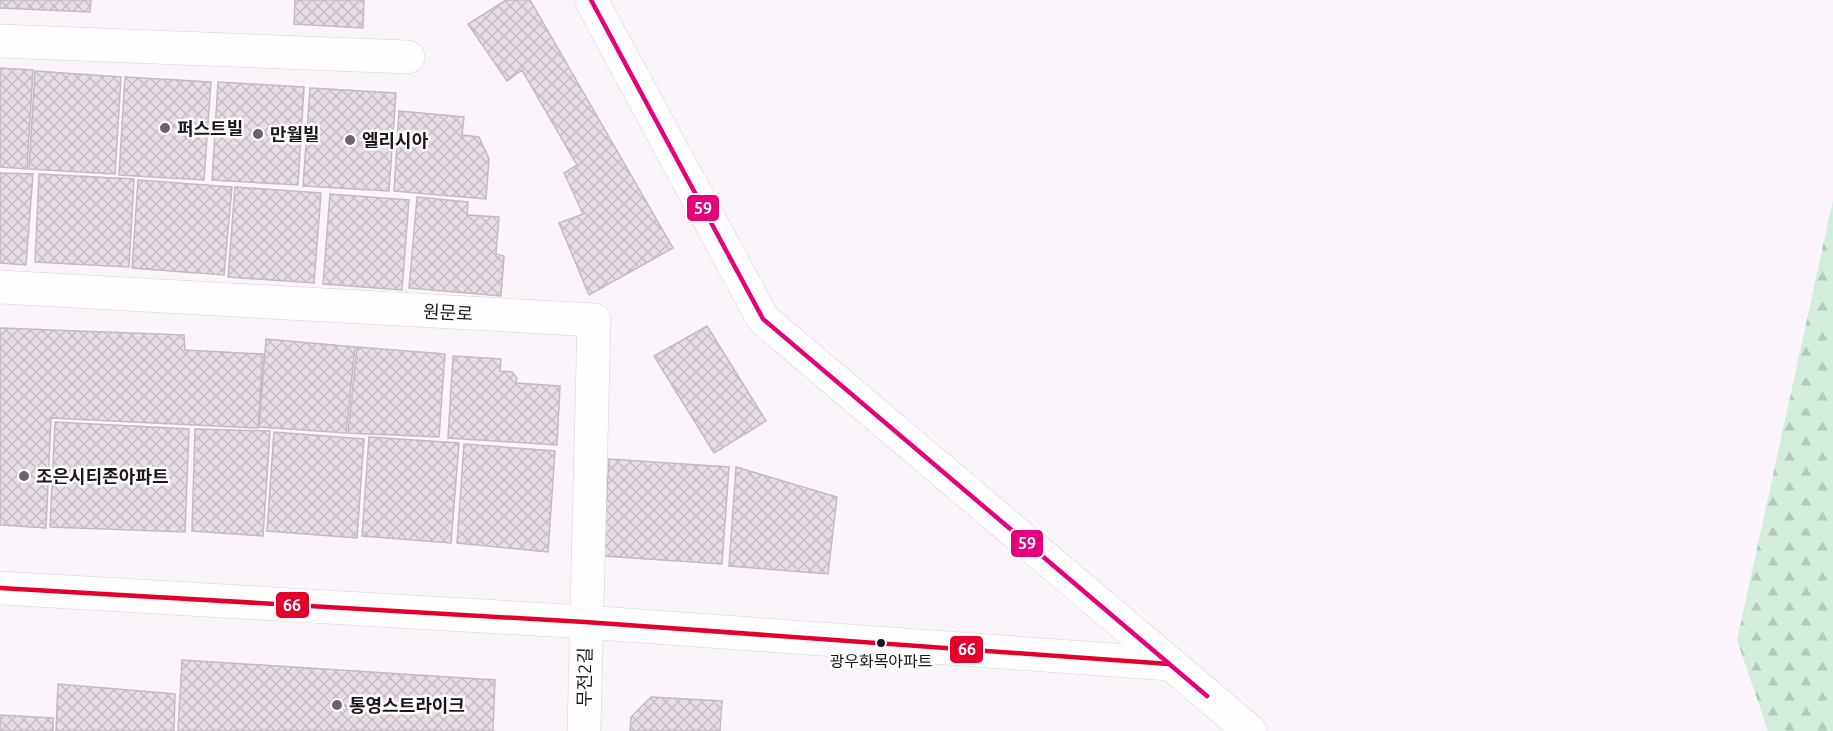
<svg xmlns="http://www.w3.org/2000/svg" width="1833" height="731" font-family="Ubuntu,'Noto Sans KR',sans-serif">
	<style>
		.forest { fill: url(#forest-firs) }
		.building { fill: url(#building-cross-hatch); stroke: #c1bcc1; stroke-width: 1.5 }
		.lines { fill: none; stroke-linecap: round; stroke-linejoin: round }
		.minor-casing { stroke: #d7d2d6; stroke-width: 34 }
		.minor { stroke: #fefefe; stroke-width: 33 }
		.bus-1-casing { stroke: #fff; stroke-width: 9 }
		.bus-2-casing { stroke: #fff; stroke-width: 9 }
		.bus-1 { stroke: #e4002b; stroke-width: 4.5 }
		.bus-2 { stroke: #e5007d; stroke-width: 4.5 }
		.poi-dot { fill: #6a6569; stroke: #fff; stroke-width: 2 }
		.bus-dot { fill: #1c171b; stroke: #fff; stroke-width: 2 }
		.labels { text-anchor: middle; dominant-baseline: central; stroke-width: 5; stroke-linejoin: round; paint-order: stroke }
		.bus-label { font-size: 16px; fill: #1c171b; stroke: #fff }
		.poi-label { font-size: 18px; font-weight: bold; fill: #1c171b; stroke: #fff; text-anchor: start }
		.street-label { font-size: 18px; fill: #1c171b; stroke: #fff }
		.line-badge { stroke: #fff; stroke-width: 2 }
		.badge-label { font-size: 16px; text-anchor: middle; font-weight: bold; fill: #fff }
	</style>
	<defs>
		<pattern id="forest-firs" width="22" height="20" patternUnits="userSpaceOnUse" patternTransform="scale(1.5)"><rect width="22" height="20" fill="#d2eddc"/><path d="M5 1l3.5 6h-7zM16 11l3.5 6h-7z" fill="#b4cabc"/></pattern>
		<pattern id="building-cross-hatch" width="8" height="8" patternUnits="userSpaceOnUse" patternTransform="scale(1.5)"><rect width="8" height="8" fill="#e8dce7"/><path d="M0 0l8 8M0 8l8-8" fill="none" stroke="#c6bcc6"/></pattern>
	</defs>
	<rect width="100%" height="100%" fill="#fbf5fb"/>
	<path class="forest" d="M1833,200V731H1768L1737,640Z"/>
	<path class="building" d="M0,0H91L90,12L0,8Z
		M295,0H364L363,28L294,24Z
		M506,0H530L673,248L589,295L559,223L583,214L564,173L577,165L522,70L507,81L468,24Z
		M0,68L33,70L27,169L0,167Z
		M35,71L121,77L115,174L29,169Z
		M125,77L211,82L204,180L119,175Z
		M218,82L304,87L298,185L212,180Z
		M310,88L396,93L389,191L303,186Z
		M399,111L464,117L462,135L479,137L489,159L486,199L394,191Z
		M0,173L33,174L26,265L0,263Z
		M39,174L134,179L129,267L35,262Z
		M138,180L232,187L224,275L132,268Z
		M235,187L321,193L314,283L228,277Z
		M330,194L409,200L402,290L323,284Z
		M417,197L468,202L467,215L499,217L496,254L504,256L501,296L409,288Z
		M707,326L766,421L714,453L654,356Z
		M0,328L184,335L185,350L263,354L258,428L51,418L46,528L0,525Z
		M266,339L355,347L346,433L259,427Z
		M357,347L445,354L439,437L348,433Z
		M453,356L501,359L500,371L512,372L517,378L516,383L560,386L557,445L448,438Z
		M55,422L189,429L185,532L50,527Z
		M195,429L270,431L263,536L192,531Z
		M274,432L364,439L357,538L267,531Z
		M369,437L459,443L451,543L362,536Z
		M464,444L555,451L548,552L457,543Z
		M609,459L729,467L722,564L603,556Z
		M736,467L837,497L828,574L729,566Z
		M182,660L495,680L493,731H178Z
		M58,684L175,694L174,731H56Z
		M651,697L722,701L720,731H630L631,717Z
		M0,715L53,718V731H0Z"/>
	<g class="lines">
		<g class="minor-casing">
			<path id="minor" d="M591,0L763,319L1250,731
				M0,41L408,57
				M0,287L594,320L584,731
				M0,588L585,622L1169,664"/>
		</g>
		<use href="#minor" class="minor"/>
		<g class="bus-1-casing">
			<path id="bus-1" d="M0,588L585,622L1169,664"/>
		</g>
		<g class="bus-2-casing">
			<path id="bus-2" d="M591,0L763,319L1207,696"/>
		</g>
		<use href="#bus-1" class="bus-1"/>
		<use href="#bus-2" class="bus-2"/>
	</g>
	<g class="poi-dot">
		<circle cx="165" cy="128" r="6"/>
		<circle cx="258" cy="134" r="6"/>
		<circle cx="350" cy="140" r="6"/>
		<circle cx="24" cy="476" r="6"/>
		<circle cx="337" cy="705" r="6"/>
	</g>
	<circle class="bus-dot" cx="881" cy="643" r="5"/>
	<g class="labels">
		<g class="bus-label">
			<text x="881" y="661">광우화목아파트</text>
		</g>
		<g class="poi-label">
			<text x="177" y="128">퍼스트빌</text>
			<text x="270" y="134">만월빌</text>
			<text x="362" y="140">엘리시아</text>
			<text x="36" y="476">조은시티존아파트</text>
			<text x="349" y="705">통영스트라이크</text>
		</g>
		<g class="street-label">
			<text transform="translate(448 312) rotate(3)">원문로</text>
			<text transform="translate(584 677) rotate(-89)">무전2길</text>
		</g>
	</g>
	<g class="line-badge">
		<rect x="686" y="194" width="34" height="28" rx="6" fill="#e5007d"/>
		<rect x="1010" y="529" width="34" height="29" rx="6" fill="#e5007d"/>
		<rect x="275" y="591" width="35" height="28" rx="6" fill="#e4002b"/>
		<rect x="949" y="635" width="35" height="29" rx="6" fill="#e4002b"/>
	</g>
	<g class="badge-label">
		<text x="703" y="214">59</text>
		<text x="1027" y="549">59</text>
		<text x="292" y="611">66</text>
		<text x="967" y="655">66</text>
	</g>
</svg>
